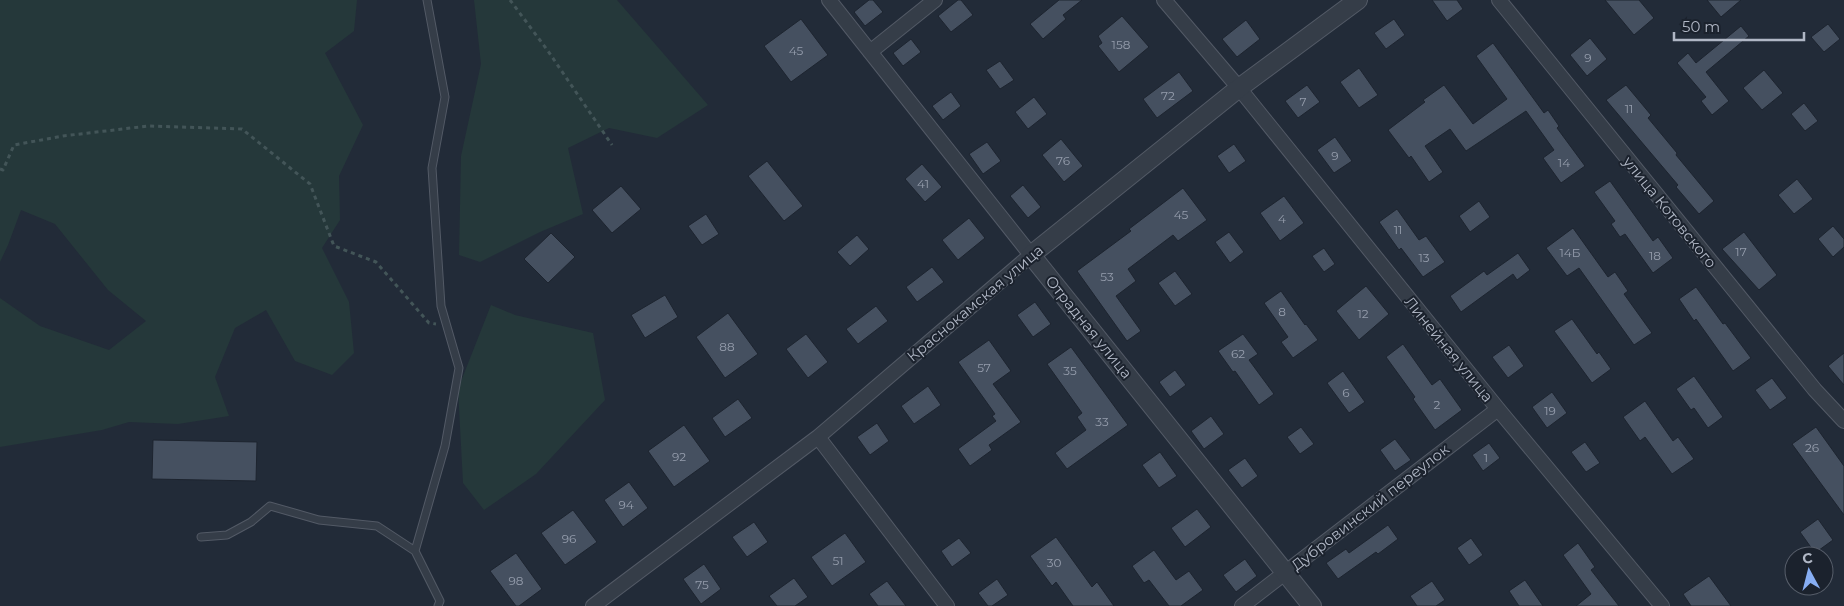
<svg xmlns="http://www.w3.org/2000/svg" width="1844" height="606" font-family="Montserrat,sans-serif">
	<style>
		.green { fill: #25383a }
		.building { fill: #455060; stroke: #1d242f }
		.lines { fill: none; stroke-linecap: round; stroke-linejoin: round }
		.service-casing { stroke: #535a66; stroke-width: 9 }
		.minor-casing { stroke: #535a66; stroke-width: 16 }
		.tertiary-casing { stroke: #535a66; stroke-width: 20 }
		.path { stroke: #435558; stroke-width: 3; stroke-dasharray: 4 4; stroke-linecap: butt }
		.service { stroke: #353d48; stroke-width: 7 }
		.minor { stroke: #353d48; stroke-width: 14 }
		.tertiary { stroke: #353d48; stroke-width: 18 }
		.labels { text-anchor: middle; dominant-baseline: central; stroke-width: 4; stroke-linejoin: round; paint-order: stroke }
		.number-label { font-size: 12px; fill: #959dac }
		.street-label { font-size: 15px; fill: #b0b7c5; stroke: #1b222d }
	</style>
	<rect width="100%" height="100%" fill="#222b38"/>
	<path class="green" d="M0,0H357L354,31L325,53L363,125L339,176L340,220L322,248L349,302L354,353L332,375L295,361L266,310L235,328L215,377L229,416L178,424L129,422L102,430L0,447V298L40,326L109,350L146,321L108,290L55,224L21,210L8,245L0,262Z
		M474,0H617L708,105L657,138L609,128L568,148L583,214L540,232L480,262L459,255L461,156L481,64Z
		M491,305L515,315L593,333L605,400L536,474L484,510L463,483L458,389Z"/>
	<path class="building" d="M869,0H873L883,12L865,26L854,12Z
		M958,0H961L973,15L951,32L938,16Z
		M1059,0H1082L1063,15L1066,19L1043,39L1030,24Z
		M1432,0H1457L1463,9L1447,21Z
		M1605,0H1639L1654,18L1634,35Z
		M1707,0H1741L1721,17Z
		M1122,16L1149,47L1119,72L1098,46L1102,43L1098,36Z
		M801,19L828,55L791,82L764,46Z
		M1394,19L1405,35L1386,49L1374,33Z
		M1246,20L1260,39L1237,57L1222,39Z
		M1828,24L1840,39L1824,52L1811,37Z
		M1741,26L1749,36L1706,72L1729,101L1712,115L1701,101L1706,97L1677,63L1688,53L1696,63Z
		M1590,38L1607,59L1587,76L1570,55Z
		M911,39L921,52L903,66L893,53Z
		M1493,43L1544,113L1548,110L1559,126L1557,128L1585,166L1561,183L1543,158L1554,150L1526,111L1466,151L1450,129L1425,146L1443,172L1429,182L1411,156L1409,158L1388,130L1425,102L1423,100L1444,85L1473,124L1507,99L1476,56Z
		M1000,61L1014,80L1000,89L986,70Z
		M1359,68L1378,95L1359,108L1340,82Z
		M1764,70L1783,93L1762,110L1743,88Z
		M1179,72L1193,91L1157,118L1143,99Z
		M1307,85L1320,102L1298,118L1285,101Z
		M1626,85L1651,115L1648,118L1677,153L1676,155L1714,201L1699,214L1676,187L1678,185L1606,100Z
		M951,92L961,106L943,120L932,106Z
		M1034,97L1047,114L1028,129L1015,112Z
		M1804,103L1818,121L1805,131L1791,114Z
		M1335,137L1352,161L1334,173L1317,150Z
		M1061,139L1083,166L1064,182L1042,155Z
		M987,142L1001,161L983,174L969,154Z
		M1234,144L1246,161L1229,173L1217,156Z
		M767,161L803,206L784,221L748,176Z
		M922,164L942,187L925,202L905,179Z
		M1797,179L1813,199L1794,214L1778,195Z
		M1610,181L1653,241L1658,237L1673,258L1653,273L1625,234L1620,237L1611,224L1615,221L1594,192Z
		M1023,185L1041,207L1028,218L1010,196Z
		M621,186L641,209L612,233L592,210Z
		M1183,188L1207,220L1178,241L1173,235L1128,269L1136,281L1116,296L1141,331L1127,341L1077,271L1131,231L1129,229Z
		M1284,196L1304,223L1280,241L1260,213Z
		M1479,201L1490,217L1470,232L1459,216Z
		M1397,209L1419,240L1426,236L1445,262L1423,277L1401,248L1399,250L1379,222Z
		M706,214L719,234L702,245L688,226Z
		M969,218L985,238L958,260L942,240Z
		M1833,226L1844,239V247L1833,257L1818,239Z
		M1573,228L1608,277L1615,272L1628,291L1624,294L1652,333L1634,345L1579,268L1567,276L1546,248Z
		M1229,232L1244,252L1230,263L1215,242Z
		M1744,232L1777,275L1759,290L1722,249Z
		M551,233L575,257L548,283L524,259Z
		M857,235L869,249L850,266L837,252Z
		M1324,248L1335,264L1324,272L1312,256Z
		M1518,253L1530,270L1517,280L1513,274L1461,312L1450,296L1484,271L1487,275Z
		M932,267L944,282L917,302L906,287Z
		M1175,271L1192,294L1175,306L1158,283Z
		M1366,286L1389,314L1359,340L1336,311Z
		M1696,287L1723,324L1725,323L1751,358L1733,371L1696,319L1694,321L1679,299Z
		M1281,291L1305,325L1306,324L1318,340L1293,358L1281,342L1288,337L1264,303Z
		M665,295L678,317L645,338L631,315Z
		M1035,302L1051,324L1033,337L1017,315Z
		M876,306L888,321L858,344L846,329Z
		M728,313L758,354L725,378L696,337Z
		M1572,319L1597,354L1599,352L1611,369L1592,383L1554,331Z
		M806,334L828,362L808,378L786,349Z
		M1243,334L1258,354L1249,360L1274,394L1259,405L1235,371L1233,372L1218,351Z
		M989,340L1011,371L993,384L1021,422L989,445L992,450L970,466L958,449L996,421L992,416L995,414L958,362Z
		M1403,344L1432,385L1440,379L1462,410L1435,430L1413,399L1415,397L1386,357Z
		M1509,345L1524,366L1508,378L1492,357Z
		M1071,347L1128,425L1067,469L1055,453L1086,430L1077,417L1082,413L1047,364Z
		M1844,353V385L1828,366Z
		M1175,370L1186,385L1170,397L1159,382Z
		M1343,371L1365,402L1349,413L1327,383Z
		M1694,376L1723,417L1708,428L1694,408L1691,410L1676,389Z
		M1772,378L1787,398L1770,410L1755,390Z
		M928,386L941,405L914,424L901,406Z
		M1552,392L1567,413L1547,428L1532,407Z
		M738,399L752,418L725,437L712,418Z
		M1645,401L1673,441L1678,437L1694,459L1672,474L1645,437L1640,441L1623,417Z
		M1211,416L1224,434L1204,449L1191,431Z
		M877,423L889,441L870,455L857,437Z
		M684,425L710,461L674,487L648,451Z
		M1301,427L1314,444L1300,454L1287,437Z
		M1816,427L1844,466V515L1792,444Z
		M1395,439L1411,460L1395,471L1380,450Z
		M153,440L257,442L256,481L152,479Z
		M1585,442L1600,463L1586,472L1571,452Z
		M1489,443L1500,458L1483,471L1472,455Z
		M1160,452L1177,476L1159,488L1142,465Z
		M1245,458L1258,476L1242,488L1228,470Z
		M629,482L648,508L623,527L604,500Z
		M1197,509L1211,527L1185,547L1171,528Z
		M573,510L597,542L565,565L541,533Z
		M1818,519L1833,540L1815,553L1800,532Z
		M754,522L768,542L747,557L732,537Z
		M1388,525L1398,539L1378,554L1376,552L1338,579L1326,563L1346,549L1349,553Z
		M845,533L866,562L832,586L811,557Z
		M1056,537L1092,587L1097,582L1114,606H1073L1056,582L1052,586L1030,556Z
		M959,538L971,553L952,567L941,551Z
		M1471,538L1483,555L1469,565L1457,548Z
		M1578,543L1595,567L1591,570L1619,606H1576L1591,594L1563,555Z
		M1154,550L1176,580L1189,571L1203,590L1181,606H1169L1149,580L1144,583L1132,566Z
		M516,553L542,589L519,606H516L490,571Z
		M1245,559L1257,576L1236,592L1223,575Z
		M704,564L721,589L701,604L683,579Z
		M1709,576L1731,606H1691L1683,594Z
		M794,578L808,597L795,606H777L769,596Z
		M997,579L1008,595L992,606H988L978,593Z
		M1525,580L1543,606H1519L1509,591Z
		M887,581L906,606H878L869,594Z
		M1432,581L1445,600L1436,606H1417L1410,596Z"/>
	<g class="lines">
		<g class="service-casing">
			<path id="service" d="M201,537L227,535L251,522L270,506L319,520L377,526L415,551L440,601L438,606
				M415,551L445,446L459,368L441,306L432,168L445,97L427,0"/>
		</g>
		<g class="minor-casing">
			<path id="minor" d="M1164,0L1239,88L1498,409L1662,606
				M1499,0L1815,390L1844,421
				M870,52L935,0
				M818,437L947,606
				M593,606L818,437L1031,255L829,0
				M1242,606L1498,409"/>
		</g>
		<g class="tertiary-casing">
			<path id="tertiary" d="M1312,606L1031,255L1239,88L1358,0"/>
		</g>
		<path class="path" d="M510,0L548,51L612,145
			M0,169L3,170L14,145L63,136L148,126L242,129L310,184L334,246L376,262L429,323L436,324"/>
		<use href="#service" class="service"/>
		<use href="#minor" class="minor"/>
		<use href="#tertiary" class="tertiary"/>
	</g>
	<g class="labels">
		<g class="number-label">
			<text x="1121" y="44">158</text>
			<text x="796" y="50">45</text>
			<text x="1588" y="57">9</text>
			<text x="1168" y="95">72</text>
			<text x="1303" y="101">7</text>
			<text x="1629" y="108">11</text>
			<text x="1335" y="155">9</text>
			<text x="1063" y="160">76</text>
			<text x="1564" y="162">14</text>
			<text x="923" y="183">41</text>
			<text x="1181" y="214">45</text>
			<text x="1282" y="218">4</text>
			<text x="1398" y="229">11</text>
			<text x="1741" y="251">17</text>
			<text x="1570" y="252">14Б</text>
			<text x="1655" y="255">18</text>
			<text x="1424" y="257">13</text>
			<text x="1107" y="276">53</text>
			<text x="1282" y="311">8</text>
			<text x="1363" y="313">12</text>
			<text x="727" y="346">88</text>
			<text x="1238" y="353">62</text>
			<text x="984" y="367">57</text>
			<text x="1070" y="370">35</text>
			<text x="1346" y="392">6</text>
			<text x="1437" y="404">2</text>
			<text x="1550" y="410">19</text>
			<text x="1102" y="421">33</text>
			<text x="1812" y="447">26</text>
			<text x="679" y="456">92</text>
			<text x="1486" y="457">1</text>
			<text x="626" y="504">94</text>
			<text x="569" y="538">96</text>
			<text x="838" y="560">51</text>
			<text x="1054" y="562">30</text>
			<text x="516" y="580">98</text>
			<text x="702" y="584">75</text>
		</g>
		<g class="street-label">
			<text transform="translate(1670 212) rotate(51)">улица Котовского</text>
			<text transform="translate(975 303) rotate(-40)">Краснокамская улица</text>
			<text transform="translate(1089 327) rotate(51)">Отрадная улица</text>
			<text transform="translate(1449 349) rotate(51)">Линейная улица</text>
			<text transform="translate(1370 507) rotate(-38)">Дубровинский переулок</text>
		</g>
	</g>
	<g transform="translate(1809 571) rotate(353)"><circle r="24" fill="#1b222d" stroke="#575e6a"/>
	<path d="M0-4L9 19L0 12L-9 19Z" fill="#87aef3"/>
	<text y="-8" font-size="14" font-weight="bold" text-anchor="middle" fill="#b0b7c5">С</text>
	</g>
	<path d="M1674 32v8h130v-8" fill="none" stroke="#b0b7c5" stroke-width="2.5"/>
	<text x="1682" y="32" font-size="15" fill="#b0b7c5" stroke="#1b222d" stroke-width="4" paint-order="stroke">50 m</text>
</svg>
